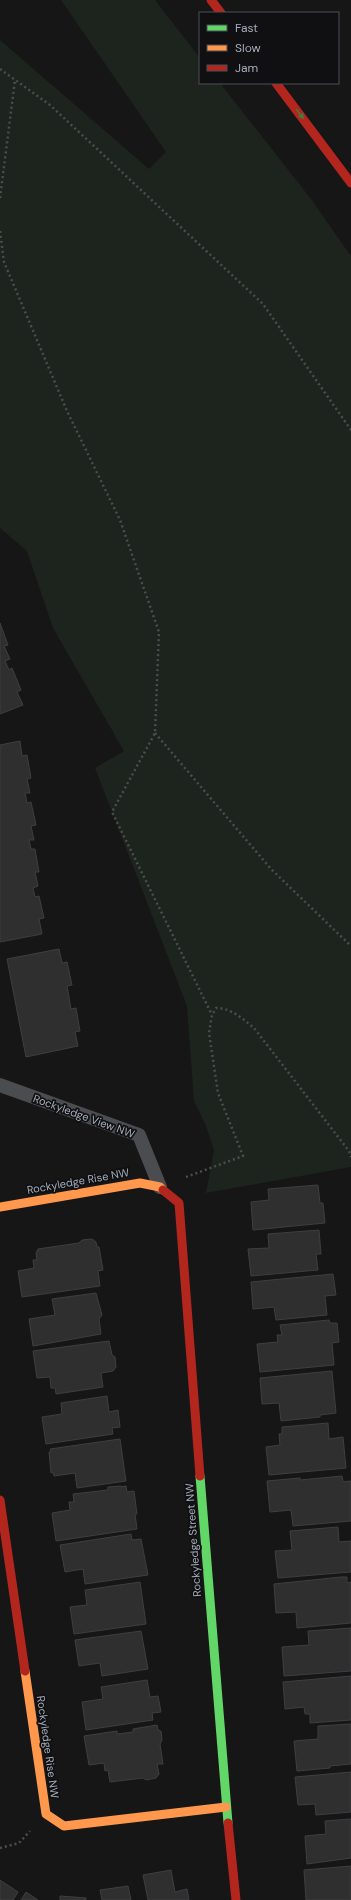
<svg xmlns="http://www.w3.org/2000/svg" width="351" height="1900" font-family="'DM Sans',sans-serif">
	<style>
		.green { fill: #1c241d }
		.building { fill: #2f2f30; stroke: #3e3f43 }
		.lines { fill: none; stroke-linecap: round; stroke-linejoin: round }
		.path { stroke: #4b4d51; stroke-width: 2.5; stroke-dasharray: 2 3; stroke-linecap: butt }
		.lane { stroke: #4a4c4f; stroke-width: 14 }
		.fast { stroke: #63d668; stroke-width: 9 }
		.slow { stroke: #ff974d; stroke-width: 9 }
		.jam { stroke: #b3261e; stroke-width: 9 }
		.oneway { fill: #3e7d41 }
		.labels { text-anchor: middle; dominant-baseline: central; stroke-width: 3.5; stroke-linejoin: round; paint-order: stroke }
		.street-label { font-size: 11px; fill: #a5acb9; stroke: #101012 }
	</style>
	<rect width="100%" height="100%" fill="#161616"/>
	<path class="green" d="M61,0H155L200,58V83H220L311,199L351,256V1167L206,1193L214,1150L206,1126L194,1101L187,1006L95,768L124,751L53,628L27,551L0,528V40L149,169L166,152Z"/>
	<path class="building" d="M0,623L8,645L4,646L10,659L5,661L9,670L12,668L21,690L17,692L23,705L0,714Z
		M20,741L22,756L27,755L31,778L27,779L30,793H25L27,803L31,802L36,825L31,826L34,840H29L31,849H35L39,872H35L38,886L33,888L35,897L39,896L44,918L39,919L42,934L0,942V745Z
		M59,949L62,963L67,962L72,985L67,986L71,1009L76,1008L80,1031L75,1032L78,1046L26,1057L7,959Z
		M318,1185L320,1203H323L325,1223L253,1230L251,1202L269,1200L268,1189Z
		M319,1230L321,1254H316L318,1270L251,1276L248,1249L269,1248L268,1234Z
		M92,1239L96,1242L97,1247H99L103,1270L98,1271L100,1286L22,1297L18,1271L34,1268L33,1260H37L36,1253L38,1249L79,1243L82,1240Z
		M333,1274L336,1295L325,1296L327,1315L276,1320L274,1307L253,1309L251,1282Z
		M96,1293L102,1315L99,1319L101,1334L33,1346L29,1319L55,1315L52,1299Z
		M329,1320L330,1323H337L339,1342L332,1343L334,1365L260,1372L257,1344L278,1342L277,1335H282L280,1325Z
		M109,1341L112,1355L115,1357L116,1367L113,1371L101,1373L103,1387L56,1394L55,1388H51L50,1377L37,1378L33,1351Z
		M332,1371L336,1413L320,1415V1417L281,1421L279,1403L262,1404L260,1378Z
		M107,1396L109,1412L118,1410L120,1427L112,1428L113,1434L46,1444L42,1417L62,1414L61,1403Z
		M328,1423L329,1439L343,1437L346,1468L269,1475L266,1447L280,1445L279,1434H282V1427Z
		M120,1439L126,1481L77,1488L75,1473L54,1476L53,1472L51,1473L49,1452H51L50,1449Z
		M342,1476L343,1482L351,1481V1521L293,1526L291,1510L270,1512L267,1481L300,1478V1480Z
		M121,1486V1487L126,1486L127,1492L134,1491L137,1514H135L137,1529L56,1541L52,1513L70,1510L69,1502H74L73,1494L108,1490V1487Z
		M338,1527L339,1542L351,1541V1572L278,1578L275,1551L292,1550L290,1531Z
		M131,1534L132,1540L141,1539L148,1575L85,1584L83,1569L65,1572L60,1545Z
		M341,1577H347V1583L351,1582V1623L297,1628L296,1612L276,1613L274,1584Z
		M140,1582L146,1624L74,1634L70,1607L87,1605L85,1590Z
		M351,1628V1671L284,1676L282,1647L309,1645L308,1631Z
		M141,1631L148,1669L102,1676L100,1663L79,1666L75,1640Z
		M351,1676V1720L310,1723V1714H305L304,1707L285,1709L283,1682Z
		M147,1680L150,1697L158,1696L161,1712L152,1713L153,1720L86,1730L82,1702L103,1699L101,1687Z
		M351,1724V1764L330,1766V1768L297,1771L294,1741L318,1739V1726Z
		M157,1725L158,1730L161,1731L162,1740L160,1744L163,1764H157L159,1774L156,1778L146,1780L143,1778L110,1782L108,1770L105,1771L104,1763L89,1765L84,1736L117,1731V1734L133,1732V1729Z
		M351,1772V1812L316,1815L315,1804L298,1805L295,1777Z
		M351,1819V1858L307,1864L305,1836L326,1834L325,1821Z
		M351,1866V1900H306L304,1870Z
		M171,1870L175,1892L187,1889L189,1900H148L143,1875Z
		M0,1880L18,1892L13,1900H0Z
		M128,1886L131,1900H102L100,1890Z
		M26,1892L38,1900H21Z
		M60,1896L86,1898V1900H60Z"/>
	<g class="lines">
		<path class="path" d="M0,69L50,105L263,304L351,430
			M0,198L15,80
			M0,231L4,262L67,411L120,520L159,632L155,733L112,812L212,1015
			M155,733L271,869L351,946
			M186,1177L243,1156L218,1093L209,1033L212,1015L216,1008C231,1008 243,1019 254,1028L349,1151L351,1157
			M0,1848L19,1843L30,1831"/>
		<path class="lane" d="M0,1085L139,1135L160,1187"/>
		<path class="fast" d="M200,1476L228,1823"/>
		<path class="slow" d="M0,1207L140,1183L160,1187L163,1190
			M25,1671L46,1814L64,1826L226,1807"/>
		<path class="jam" d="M211,0L221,13
			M276,83L351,183
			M163,1190L179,1203L200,1476
			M0,1500L25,1671
			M228,1823L236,1900"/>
	</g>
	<defs><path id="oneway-solid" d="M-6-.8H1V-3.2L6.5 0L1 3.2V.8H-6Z"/></defs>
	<use class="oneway" href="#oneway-solid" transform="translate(300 114) rotate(53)"/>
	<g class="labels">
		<g class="street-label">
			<text transform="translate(84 1116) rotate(20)">Rockyledge View NW</text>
			<text transform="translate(78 1181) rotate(-10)">Rockyledge Rise NW</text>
			<text transform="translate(193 1540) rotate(-94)">Rockyledge Street NW</text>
			<text transform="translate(48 1747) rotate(82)">Rockyledge Rise NW</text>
		</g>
	</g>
	<rect x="199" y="12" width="140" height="72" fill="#101012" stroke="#4c4e55"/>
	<rect x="207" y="25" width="20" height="6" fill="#63d668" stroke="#4c4e55"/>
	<text x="235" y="32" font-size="12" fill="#a5acb9">Fast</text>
	<rect x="207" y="45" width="20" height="6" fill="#ff974d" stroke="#4c4e55"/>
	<text x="235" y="52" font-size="12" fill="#a5acb9">Slow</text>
	<rect x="207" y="65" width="20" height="6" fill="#b3261e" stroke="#4c4e55"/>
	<text x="235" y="72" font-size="12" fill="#a5acb9">Jam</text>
</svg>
